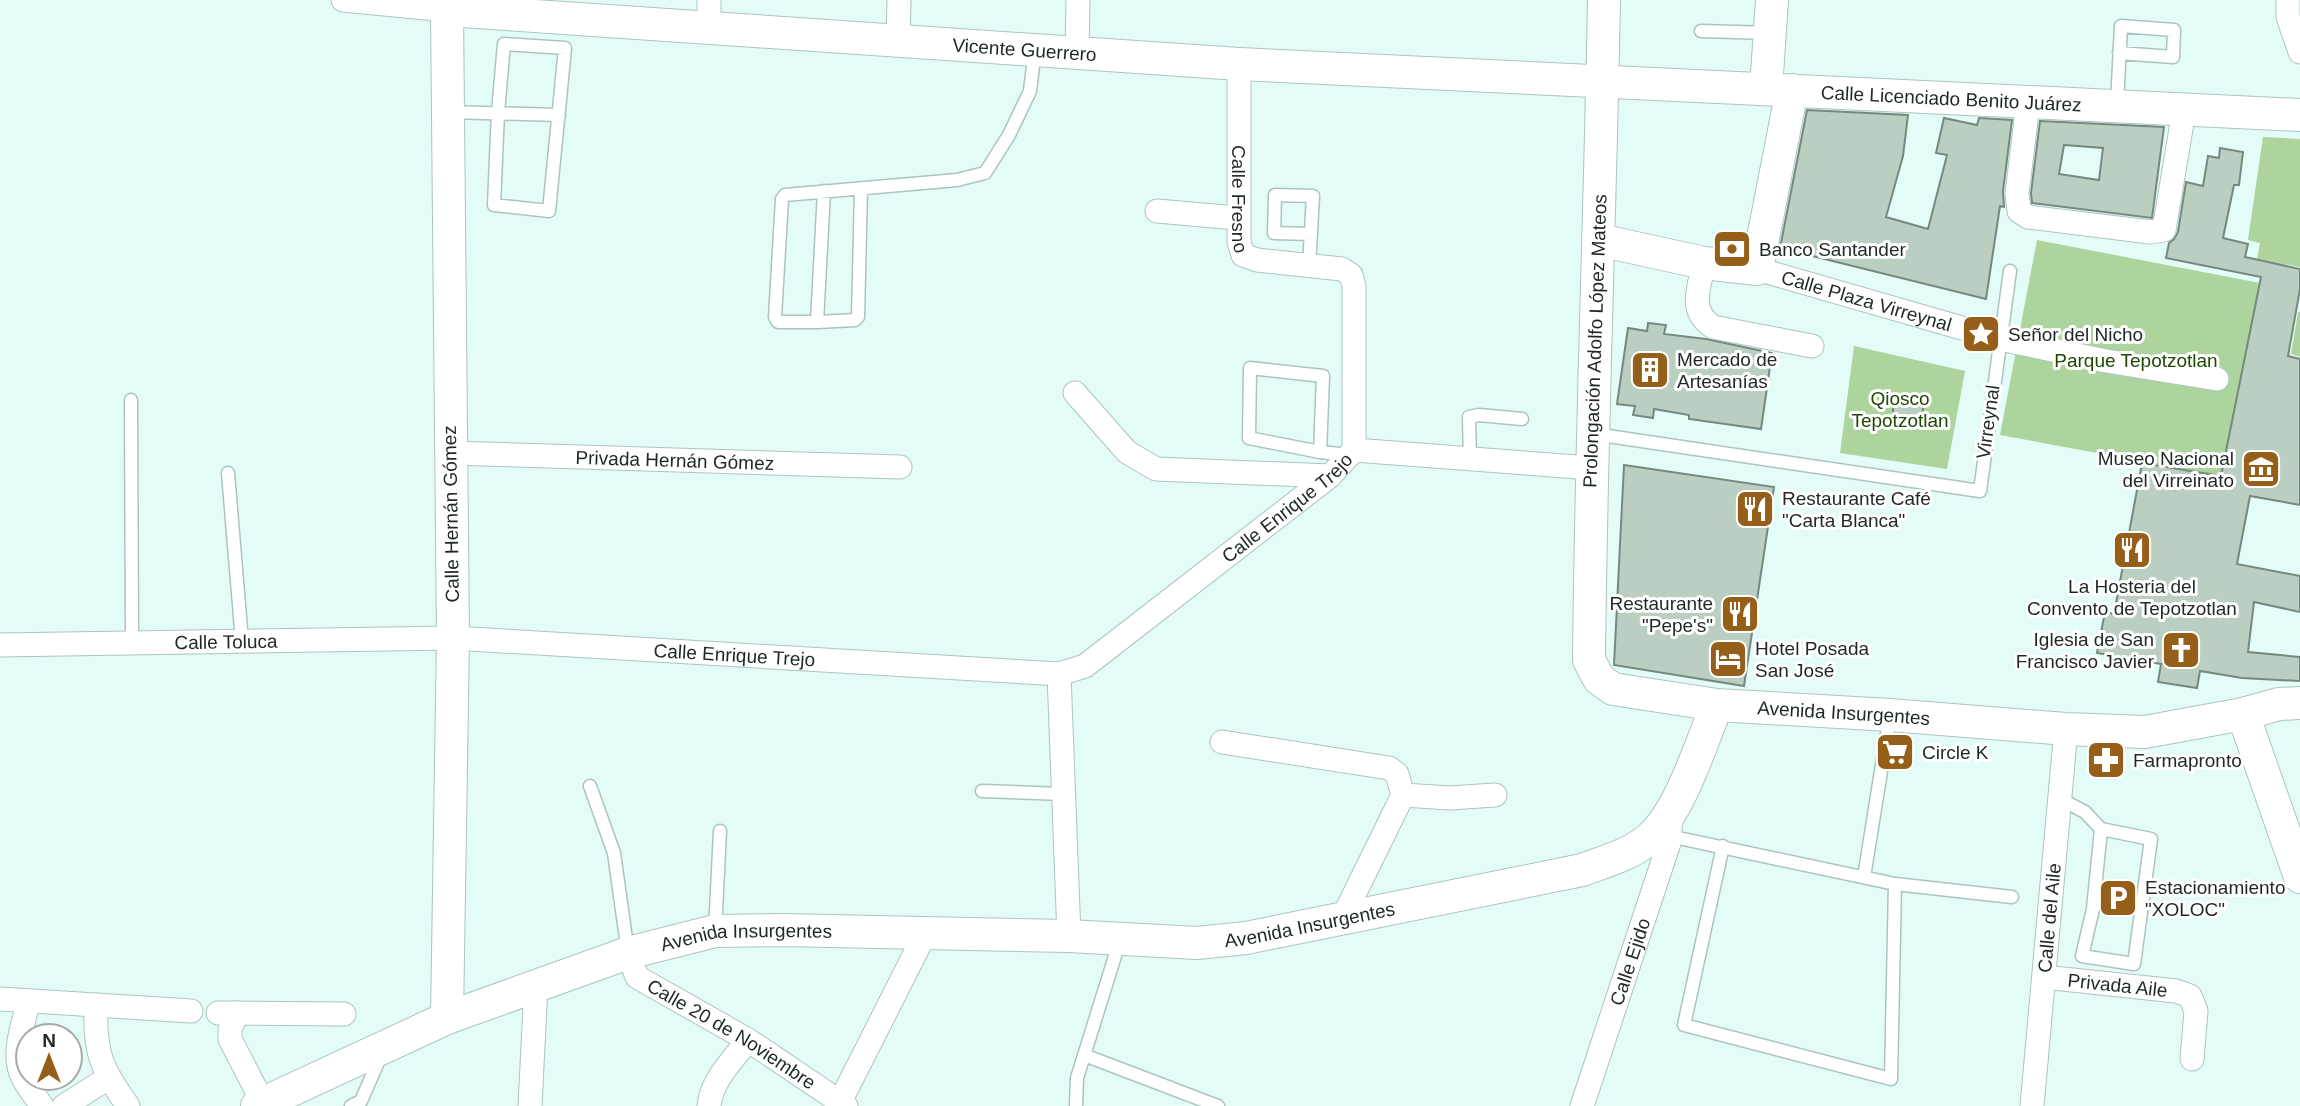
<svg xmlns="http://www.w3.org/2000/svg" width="2300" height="1106" font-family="Arial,sans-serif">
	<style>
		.green { fill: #add49d }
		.building { fill: #bacec2; stroke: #76897e; stroke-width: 2; fill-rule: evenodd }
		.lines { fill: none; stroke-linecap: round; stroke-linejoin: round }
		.lane-casing { stroke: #acc4c0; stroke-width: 15 }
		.street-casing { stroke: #acc4c0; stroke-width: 25 }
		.secondary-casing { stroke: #acc4c0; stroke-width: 34 }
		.lane { stroke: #fff; stroke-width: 12 }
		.street { stroke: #fff; stroke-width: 23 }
		.secondary { stroke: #fff; stroke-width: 32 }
		.labels { text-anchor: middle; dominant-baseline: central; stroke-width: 6; stroke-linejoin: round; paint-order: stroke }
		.street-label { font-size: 19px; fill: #1f2826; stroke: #fff }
		.poi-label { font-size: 19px; fill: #1f2826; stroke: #fff; text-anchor: start }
		.park-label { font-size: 19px; fill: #1f4804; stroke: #fff }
	</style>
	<rect width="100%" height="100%" fill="#e3fcf8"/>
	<path class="green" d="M2263,137L2300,139V267L2257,259L2260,243L2248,240Z
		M2037,240L2260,283L2221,476L2000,435Z
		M2298,312H2300V357L2291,354Z
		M1854,346L1965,371L1947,469L1840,453Z"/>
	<path class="building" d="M1807,110L1908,115L1903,156L1886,217L1928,229L1947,155L1936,153L1944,118L1977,125L1979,118L2012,120L2003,191L2004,207L2000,206L1986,299L1780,248Z
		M2040,121L2164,127L2152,218L2032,203L2031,193ZM2064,145L2103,148L2099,180L2059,174Z
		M2220,148L2243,152L2239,185H2234L2223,238L2248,244L2245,257L2300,269V289L2288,356L2300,359V505L2250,496L2237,564L2300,576V612L2254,602L2248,652L2300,657V681L2242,678L2200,671L2197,688L2158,682L2161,664L2097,653L2105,612L2114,614L2142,463L2221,476L2261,277L2166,258L2169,243L2174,239L2178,232L2186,182L2203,186L2208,156L2219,158Z
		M1648,323L1666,325L1664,334L1706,339L1772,353L1761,429L1689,419V415L1654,409L1653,418L1633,415L1635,406L1617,404L1628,328L1647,331Z
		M1893 410a15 15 0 1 1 30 0a15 15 0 1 1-30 0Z
		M1624,465L1774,487L1744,686L1614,665Z"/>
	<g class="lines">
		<g class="lane-casing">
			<path id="lane" d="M1701,31L1770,33
				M504,44L565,48L549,211L494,205L498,112Z
				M2117,104L2121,26L2174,30L2173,57L2119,53
				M448,112L559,115
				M824,191L817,322L855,320L858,317L861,189
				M1309,267L1313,196L1275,195L1274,233L1311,234
				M817,322H778L775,317L782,199L785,195L957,180L985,173L1009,135L1030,91L1035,50
				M131,400L132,643
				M1594,434L1980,491L2010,271
				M1320,452L1323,376L1250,368L1249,438L1320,452L1349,455
				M1470,460L1469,417L1479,415L1522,419
				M228,473L242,641
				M590,786L614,853L628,953
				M982,791L1063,794
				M2060,799L2085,812L2101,829L2151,839L2134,964L2082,956L2093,909L2101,829
				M1669,836L1895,884L1891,1079L1684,1025L1723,846
				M1864,877L1890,715
				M1895,884L2012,897
				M715,931L720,831
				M1084,1055L1218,1106
				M351,1106L361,1101L382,1053
				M1076,1106L1077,1078L1120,940"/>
		</g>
		<g class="street-casing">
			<g id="street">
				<path d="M343,0L447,10"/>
				<path d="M2288,0V17L2300,52"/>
				<path d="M709,26V0"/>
				<path d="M898,40L899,0"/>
				<path d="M1077,54L1078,0"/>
				<path id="s1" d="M1239,64V242L1243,255L1257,260L1342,269L1351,275L1354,286V450"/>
				<path d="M2028,104L2017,193L2019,211L2028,217L2150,232L2164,230L2184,111"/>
				<path d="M1157,211L1237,218"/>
				<path d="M1704,263C1699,289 1688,310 1713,327L1812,346"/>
				<path id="s2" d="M1757,269L2000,339L2106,361L2217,379"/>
				<path d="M1075,393L1127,452L1156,469L1330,476"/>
				<path d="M1354,450L1591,468"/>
				<path id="s3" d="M451,453L900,467"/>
				<path id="s4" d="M0,645L453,638L1059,674L1085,666L1330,476L1354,450"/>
				<path d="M1059,674L1069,936"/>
				<path d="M1222,742L1389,768L1397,774L1403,795L1342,919"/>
				<path d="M1403,795L1450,798L1495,795"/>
				<path id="s5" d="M628,953L637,977L748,1040L846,1106"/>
				<path id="s6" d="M2044,977L2176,991L2190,996L2196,1011L2192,1059"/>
				<path d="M0,999L191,1011"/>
				<path d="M29,1001C23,1024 11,1055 23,1078C28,1088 36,1097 42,1106"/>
				<path d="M96,1005C94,1052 101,1068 128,1106"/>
				<path d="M218,1013L344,1014"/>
				<path d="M237,1013L230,1029V1039L263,1103"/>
				<path d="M840,1102L925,934"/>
				<path d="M64,1106L108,1078"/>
				<path d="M530,1106L536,985"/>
				<path d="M709,1106C711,1081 733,1060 748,1040"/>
				<path id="s7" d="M1582,1106L1669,843L1671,816"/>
				<path id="s8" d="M2032,1106L2066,729"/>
			</g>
		</g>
		<g class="secondary-casing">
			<g id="secondary">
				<path id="s9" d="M1604,0C1600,220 1591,440 1589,660L1599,679L1613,689L1717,705L1890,715L2066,729L2145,732L2243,714L2279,704L2300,703"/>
				<path d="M1766,89L1772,0"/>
				<path d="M1599,240L1704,263L1757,269L1792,90"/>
				<path d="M2243,714L2300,877"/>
				<path id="s10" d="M447,1018L453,638L447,10L1239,64L2300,115"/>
				<path id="s11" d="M257,1106L447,1018L628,953L715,931L783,930L1069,936L1197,943L1246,938L1582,870C1606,861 1633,854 1651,837C1681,810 1701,743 1717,705"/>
			</g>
		</g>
		<use href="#lane" class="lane"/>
		<use href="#street" class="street"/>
		<use href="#secondary" class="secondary"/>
	</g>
	<defs>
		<g id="bank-square" transform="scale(2.0125)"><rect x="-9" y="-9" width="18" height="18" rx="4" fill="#965f19" stroke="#fff"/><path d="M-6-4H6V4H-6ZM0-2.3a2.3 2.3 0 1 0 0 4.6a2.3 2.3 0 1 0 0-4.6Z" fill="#fff"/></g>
		<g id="sight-square" transform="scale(2.0125)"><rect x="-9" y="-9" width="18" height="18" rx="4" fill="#965f19" stroke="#fff"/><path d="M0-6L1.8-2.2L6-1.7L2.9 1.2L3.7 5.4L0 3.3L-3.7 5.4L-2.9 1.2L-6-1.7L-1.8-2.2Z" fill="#fff"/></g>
		<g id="building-square" transform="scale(2.0125)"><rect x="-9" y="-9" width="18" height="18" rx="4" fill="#965f19" stroke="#fff"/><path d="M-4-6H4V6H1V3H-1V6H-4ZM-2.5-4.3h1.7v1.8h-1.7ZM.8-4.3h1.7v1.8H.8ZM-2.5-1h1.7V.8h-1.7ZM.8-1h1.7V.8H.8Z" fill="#fff"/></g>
		<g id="museum-square" transform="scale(2.0125)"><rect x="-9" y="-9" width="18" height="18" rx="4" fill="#965f19" stroke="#fff"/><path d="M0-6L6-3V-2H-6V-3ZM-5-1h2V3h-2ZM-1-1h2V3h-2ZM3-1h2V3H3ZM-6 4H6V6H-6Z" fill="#fff"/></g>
		<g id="restaurant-square" transform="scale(2.0125)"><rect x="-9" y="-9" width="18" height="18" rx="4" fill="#965f19" stroke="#fff"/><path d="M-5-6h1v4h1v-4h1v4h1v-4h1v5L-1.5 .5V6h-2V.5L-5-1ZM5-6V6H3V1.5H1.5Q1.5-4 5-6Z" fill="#fff"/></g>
		<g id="church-square" transform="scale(2.0125)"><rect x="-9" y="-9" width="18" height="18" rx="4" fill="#965f19" stroke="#fff"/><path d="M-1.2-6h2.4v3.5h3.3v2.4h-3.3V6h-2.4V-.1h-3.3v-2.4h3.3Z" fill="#fff"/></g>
		<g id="hotel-square" transform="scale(2.0125)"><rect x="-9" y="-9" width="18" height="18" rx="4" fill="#965f19" stroke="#fff"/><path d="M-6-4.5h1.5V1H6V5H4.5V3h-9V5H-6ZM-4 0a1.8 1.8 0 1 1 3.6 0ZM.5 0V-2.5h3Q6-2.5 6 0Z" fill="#fff"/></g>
		<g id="supermarket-square" transform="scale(2.0125)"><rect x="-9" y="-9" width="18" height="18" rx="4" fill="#965f19" stroke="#fff"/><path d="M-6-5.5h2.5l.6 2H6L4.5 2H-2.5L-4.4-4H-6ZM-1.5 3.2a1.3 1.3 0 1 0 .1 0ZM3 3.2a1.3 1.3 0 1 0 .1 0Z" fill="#fff"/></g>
		<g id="pharmacy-square" transform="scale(2.0125)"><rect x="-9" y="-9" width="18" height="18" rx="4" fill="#965f19" stroke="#fff"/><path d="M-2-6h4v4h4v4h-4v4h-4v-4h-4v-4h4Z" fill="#fff"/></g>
		<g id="parking-square" transform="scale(2.0125)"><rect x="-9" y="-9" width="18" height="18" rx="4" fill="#965f19" stroke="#fff"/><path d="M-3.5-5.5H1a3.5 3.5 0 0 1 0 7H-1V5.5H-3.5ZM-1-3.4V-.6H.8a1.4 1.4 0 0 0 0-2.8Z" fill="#fff"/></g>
	</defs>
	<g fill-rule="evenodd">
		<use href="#bank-square" x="1732" y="249"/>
		<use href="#sight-square" x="1981" y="334"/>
		<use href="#building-square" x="1650" y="370"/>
		<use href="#museum-square" x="2261" y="469"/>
		<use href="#restaurant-square" x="1755" y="509"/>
		<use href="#restaurant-square" x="2132" y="550"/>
		<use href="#restaurant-square" x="1740" y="614"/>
		<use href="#church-square" x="2181" y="650"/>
		<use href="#hotel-square" x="1728" y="659"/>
		<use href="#supermarket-square" x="1895" y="752"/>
		<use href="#pharmacy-square" x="2106" y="760"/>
		<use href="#parking-square" x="2118" y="898"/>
	</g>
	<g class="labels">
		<g class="street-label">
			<text stroke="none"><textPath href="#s10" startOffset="1587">Vicente Guerrero</textPath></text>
			<text stroke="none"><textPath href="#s10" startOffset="2515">Calle Licenciado Benito Juárez</textPath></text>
			<text stroke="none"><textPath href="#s1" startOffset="135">Calle Fresno</textPath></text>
			<text stroke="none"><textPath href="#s2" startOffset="114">Calle Plaza Virreynal</textPath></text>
			<text transform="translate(1595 341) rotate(-88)">Prolongación Adolfo López Mateos</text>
			<text transform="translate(1988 422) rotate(-82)">Virreynal</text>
			<text stroke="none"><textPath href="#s3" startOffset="224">Privada Hernán Gómez</textPath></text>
			<text stroke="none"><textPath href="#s4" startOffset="1344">Calle Enrique Trejo</textPath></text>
			<text transform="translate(451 514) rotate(-91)">Calle Hernán Gómez</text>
			<text stroke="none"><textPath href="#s4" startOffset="226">Calle Toluca</textPath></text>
			<text stroke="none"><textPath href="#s4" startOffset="735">Calle Enrique Trejo</textPath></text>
			<text stroke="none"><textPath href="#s9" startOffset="931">Avenida Insurgentes</textPath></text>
			<text stroke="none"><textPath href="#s8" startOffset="189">Calle del Aile</textPath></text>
			<text stroke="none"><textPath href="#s11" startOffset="1088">Avenida Insurgentes</textPath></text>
			<text stroke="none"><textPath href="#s11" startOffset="522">Avenida Insurgentes</textPath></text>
			<text stroke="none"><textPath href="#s7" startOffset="152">Calle Ejido</textPath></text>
			<text stroke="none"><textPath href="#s6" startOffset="74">Privada Aile</textPath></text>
			<text stroke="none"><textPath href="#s5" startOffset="136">Calle 20 de Noviembre</textPath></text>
		</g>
		<g class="poi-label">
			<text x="1759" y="249">Banco Santander</text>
			<text x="2008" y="334">Señor del Nicho</text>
			<text x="1677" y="359">Mercado de<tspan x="1677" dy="22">Artesanías</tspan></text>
			<text x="2234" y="458" text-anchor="end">Museo Nacional<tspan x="2234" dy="22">del Virreinato</tspan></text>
			<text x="1782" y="498">Restaurante Café<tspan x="1782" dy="22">"Carta Blanca"</tspan></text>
			<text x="2132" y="586" text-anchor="middle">La Hosteria del<tspan x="2132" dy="22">Convento de Tepotzotlan</tspan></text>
			<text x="1713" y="603" text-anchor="end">Restaurante<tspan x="1713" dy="22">"Pepe's"</tspan></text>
			<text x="2154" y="639" text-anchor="end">Iglesia de San<tspan x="2154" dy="22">Francisco Javier</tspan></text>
			<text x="1755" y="648">Hotel Posada<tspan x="1755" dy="22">San José</tspan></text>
			<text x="1922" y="752">Circle K</text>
			<text x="2133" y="760">Farmapronto</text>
			<text x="2145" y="887">Estacionamiento<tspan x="2145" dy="22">"XOLOC"</tspan></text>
		</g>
		<g class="park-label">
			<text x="2136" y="360">Parque Tepotzotlan</text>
			<text x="1900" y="398">Qiosco<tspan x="1900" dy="22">Tepotzotlan</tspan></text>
		</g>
	</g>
	<g transform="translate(49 1057)"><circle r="33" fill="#ffffff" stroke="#a5a9a8" stroke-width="2"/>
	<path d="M0-5L12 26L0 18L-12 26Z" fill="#965f19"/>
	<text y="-10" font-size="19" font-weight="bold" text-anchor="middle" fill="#1f2826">N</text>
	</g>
</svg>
